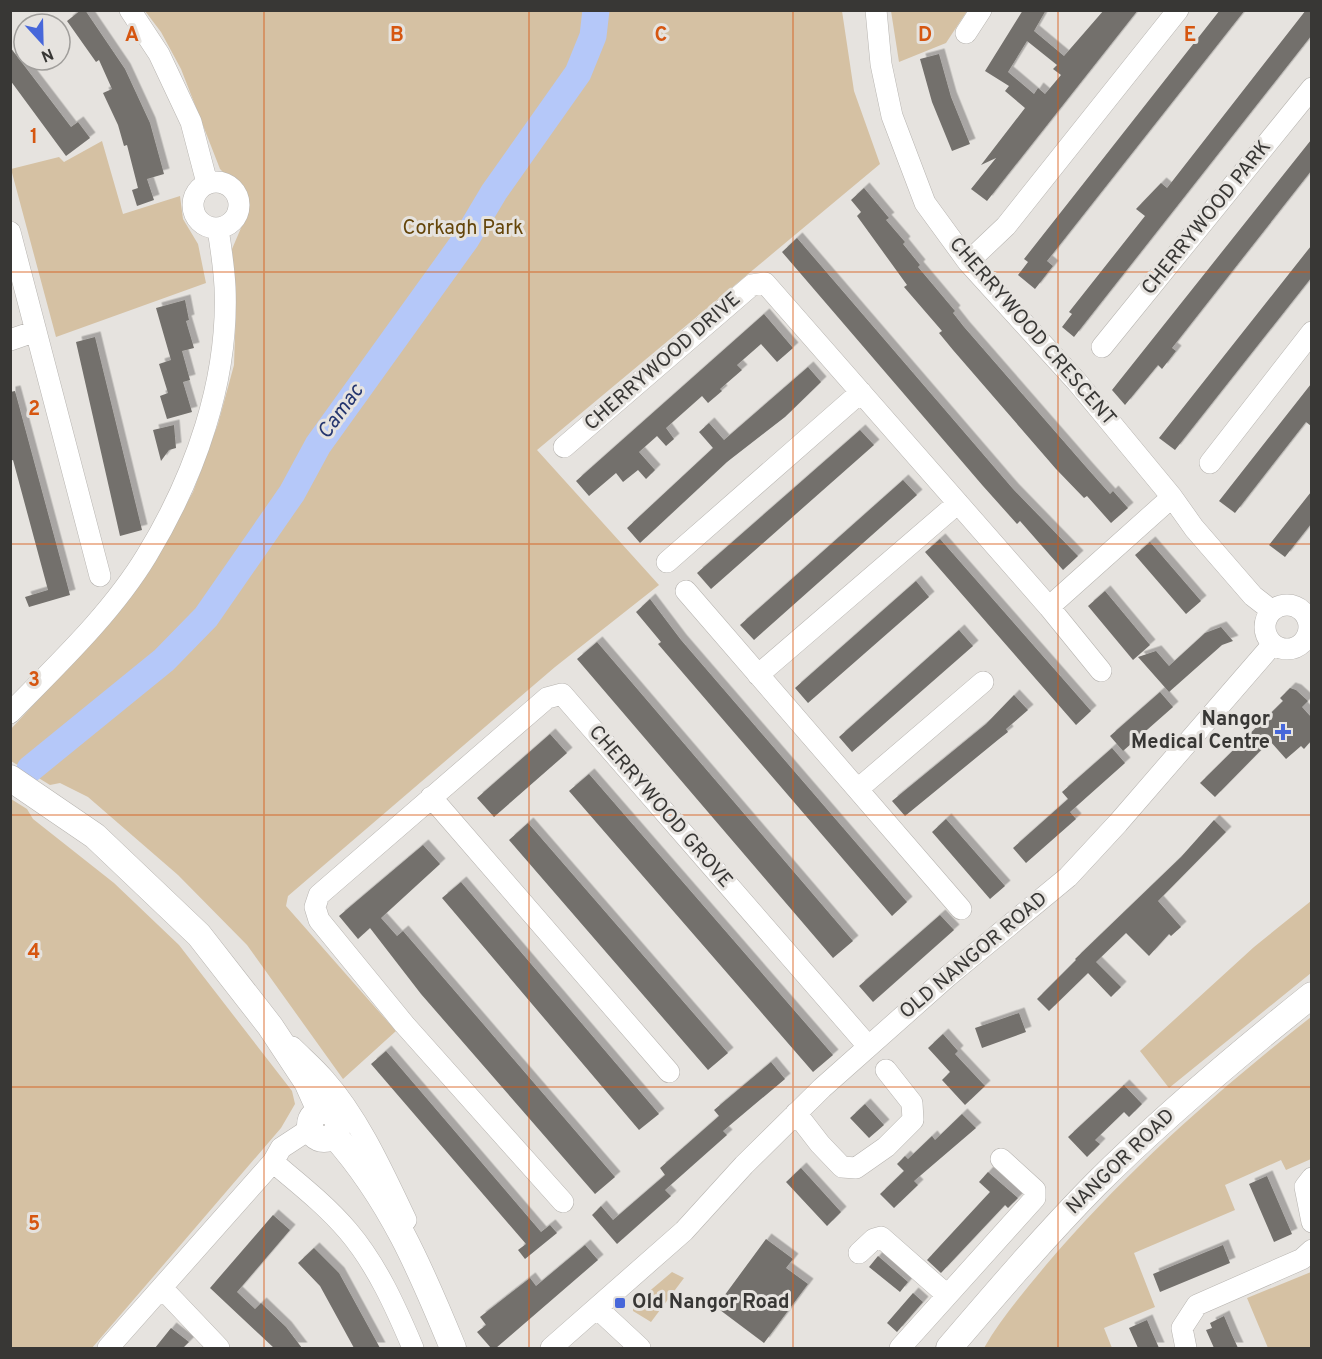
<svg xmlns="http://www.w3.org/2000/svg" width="1322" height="1359" font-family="Overpass,sans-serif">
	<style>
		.green { fill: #d5c1a3 }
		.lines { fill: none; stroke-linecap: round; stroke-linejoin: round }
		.river { stroke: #b5c8f9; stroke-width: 27 }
		.building { fill: #73706c; fill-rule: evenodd; filter: url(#shadow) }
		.minor-casing { stroke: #b7b4b0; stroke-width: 22 }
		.major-casing { stroke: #b7b4b0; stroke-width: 27 }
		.minor { stroke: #fff; stroke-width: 21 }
		.major { stroke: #fff; stroke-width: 26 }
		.grid { fill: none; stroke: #d65610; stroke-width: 1.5; stroke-opacity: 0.55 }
		.poi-dot { fill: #4767da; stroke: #e6e3df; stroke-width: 2 }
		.labels { text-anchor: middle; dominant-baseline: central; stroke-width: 6; stroke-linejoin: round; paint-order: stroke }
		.street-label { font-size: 20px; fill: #383735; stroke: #e6e3df }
		.park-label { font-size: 20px; fill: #64450a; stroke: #e6e3df }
		.poi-label { font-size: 20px; font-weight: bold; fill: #383735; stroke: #e6e3df; text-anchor: end }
		.water-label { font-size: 21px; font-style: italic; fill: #24356e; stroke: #e6e3df }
		.grid-label { font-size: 20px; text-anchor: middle; font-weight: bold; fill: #d65610; stroke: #e6e3df; stroke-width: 6; stroke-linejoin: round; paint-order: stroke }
	</style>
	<defs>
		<filter id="shadow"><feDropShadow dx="5.5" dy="-5.5" stdDeviation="0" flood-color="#0004"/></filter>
	</defs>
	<rect width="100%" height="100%" fill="#e6e3df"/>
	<path class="green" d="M145,11H842L854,91L880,164L537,450L659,585L555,667L288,896L286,906L396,1031L343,1079L247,945L178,875L88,797L60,783L50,785L11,761L10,730L74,661L149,572L193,492L218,424L234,365L236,307L232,249L247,214L233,182L220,169L181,69L161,32Z
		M891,11V10L967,11L946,43L899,62Z
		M102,141L123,214L180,196L183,219L198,244L206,283L56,337L11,169L59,157L64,162Z
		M11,799L27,809L33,819L114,883L179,945L292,1091L295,1104L281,1128L92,1348H11Z
		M1311,901V973L1169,1088L1140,1051L1254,947Z
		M1311,1017V1159L1286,1170L1281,1160L1225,1185L1235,1210L1134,1253L1155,1307L1104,1328L1112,1348H984C1001,1318 1024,1292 1046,1265C1124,1173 1217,1091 1311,1017Z
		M672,1272L684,1278L651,1322L633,1311V1305Z
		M1311,1272V1348H1268L1247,1298Z"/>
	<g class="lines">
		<path class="river" d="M30,769L164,660L206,617L292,493L318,445L466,239L494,192L578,73L593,36L596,10"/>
	</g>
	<path class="building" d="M81,10H85L125,69L150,123L164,174L147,179L154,200L137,206L132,190L138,188L127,145L124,146L118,125L103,93L112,89L99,60L96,62L67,21Z
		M1023,10H1046L1034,31L1064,56L1104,10H1138L987,201L971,189L996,158L981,165L1025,108L1005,91L1009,86L985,71ZM1027,41L1057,65L1053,69L1061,75L1045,94L1038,88L1034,94L1008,72Z
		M1220,10H1245L1047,261L1053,266L1035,289L1018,275L1028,262L1024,259Z
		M1306,10H1311V36L1074,337L1062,327L1072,314L1069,312L1145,216L1136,209L1161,183L1167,188Z
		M10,47L71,127L78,122L90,138L66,156L10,80Z
		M939,54L951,97L970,144L952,151L932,102L920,59Z
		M1311,140V171L1172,348L1176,351L1162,369L1158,365L1125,405L1112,390Z
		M864,188L889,218L886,220L905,242L903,244L920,265L918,267L955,311L953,313L964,327L1086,467L1110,494L1113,491L1128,508L1111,523L1087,496L1084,498L1056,469L953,350L939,333L942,331L904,287L907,285L857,216L861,212L851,200Z
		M797,238L1013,489L1078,556L1063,570L1020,521L1017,524L983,486L782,252Z
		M1311,246V278L1175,450L1159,438Z
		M185,300L189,320L186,321L194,348L182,351L190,380L183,382L192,412L167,419L160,396L168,393L159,364L171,360L156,308Z
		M764,314L793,348L777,362L761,344L737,365L742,370L720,389L722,391L708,403L702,396L666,428L674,439L666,446L657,436L639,452L655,470L646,479L638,470L623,482L616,473L589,496L576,481Z
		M95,337L142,530L120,536L76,342Z
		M808,367L821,382L785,417L727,462L640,543L627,528L713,448L699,432L709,423L724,440Z
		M1311,384V426L1306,422L1235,513L1219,501Z
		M15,391L70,595L29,607L25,597L48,590L13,460L10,461V392Z
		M174,425L176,448L169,450L161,461L153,430Z
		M860,430L874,445L711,589L697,573Z
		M903,480L917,495L754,640L740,625Z
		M1311,492V524L1285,557L1269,545Z
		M940,539L1091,711L1076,725L925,552Z
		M1150,542L1201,601L1186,614L1135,555Z
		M916,581L929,597L808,703L795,688Z
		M1105,591L1150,645L1133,660L1088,606Z
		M650,599L681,640L907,902L892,916L658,644L661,642L636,612Z
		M1221,627L1233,641L1222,645L1169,692L1138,657L1156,651L1169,666L1205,633Z
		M959,630L973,646L852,752L839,737Z
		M597,642L853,941L833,958L577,659Z
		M1290,688L1296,690L1308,701L1302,707L1311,717V741L1304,749L1301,746L1286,759L1270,741L1215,797L1200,783L1283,701L1280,698Z
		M1160,692L1173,707L1123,751L1110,736Z
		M1014,695L1028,710L1006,729L1008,732L999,739L905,816L892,801L986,724Z
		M550,734L567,753L494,817L477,798Z
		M1112,748L1125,763L1070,812L1076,819L1026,863L1013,848L1068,799L1062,792Z
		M589,774L833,1055L813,1072L569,791Z
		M946,819L1005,886L990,899L932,832Z
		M1214,820L1226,832L1158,901L1181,927L1171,936L1169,934L1149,956L1126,933L1096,962L1121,987L1111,997L1088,973L1049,1011L1037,999L1076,960L1075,959L1181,857Z
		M528,823L728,1053L708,1070L509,840Z
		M423,845L440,864L381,918L397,936L403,931L615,1177L595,1194L421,994L370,928L358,939L339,916Z
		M461,882L659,1114L639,1130L442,898Z
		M940,915L954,930L873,1002L859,986Z
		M1019,1013L1026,1032L982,1048L975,1028Z
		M943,1034L958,1051L955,1054L985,1086L965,1105L942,1080L950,1072L928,1048Z
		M386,1051L541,1232L550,1225L557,1233L525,1259L518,1250L526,1244L371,1064Z
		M771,1062L785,1079L723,1131L727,1135L665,1190L671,1196L617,1244L592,1215L601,1206L613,1220L665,1175L660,1168L719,1116L714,1110Z
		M1124,1085L1142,1104L1129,1117L1124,1112L1095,1140L1100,1144L1087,1157L1068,1137Z
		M865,1104L884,1125L869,1138L850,1118Z
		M962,1114L976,1128L914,1181L918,1185L894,1208L880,1194L904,1171L897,1164L905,1156L908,1159L932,1136L935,1140Z
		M801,1168L841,1212L827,1226L786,1182Z
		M988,1172L1018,1198L1008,1208L1005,1205L941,1273L927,1260L990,1192L979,1182Z
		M1267,1176L1292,1234L1274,1242L1249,1184Z
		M273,1215L290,1230L237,1292L255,1309L261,1303L286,1327L302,1348H274L210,1288Z
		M766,1239L793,1259L786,1268L808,1284L764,1343L716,1307Z
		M585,1245L598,1260L496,1348H491L477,1332L486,1325L480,1317L530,1278L536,1286Z
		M1223,1245L1230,1263L1160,1292L1153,1274Z
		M314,1248L339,1273L380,1348H354L320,1286L298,1263Z
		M878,1256L908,1282L900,1292L869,1267Z
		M913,1293L923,1302L897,1332L887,1323Z
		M1224,1316L1232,1335L1238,1348H1214L1206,1330L1212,1328L1210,1323Z
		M1147,1320L1152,1332L1159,1348H1138L1129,1328Z
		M171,1328L189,1342L183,1348H155Z"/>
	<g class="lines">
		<g class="minor-casing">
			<path id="minor" d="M130,10L159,54L191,122L207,183
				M876,10L881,64L892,116L925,203L968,262L1077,382L1172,497L1194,528L1253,596L1271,610
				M966,33L981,10
				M193 205a23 23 0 1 1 46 0a23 23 0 1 1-46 0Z
				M10,232L100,576
				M968,262L1006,226L1178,10
				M10,340L36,331
				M1102,347L1312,88
				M564,447L752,285L765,283L1049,607L1101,671
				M1210,463L1312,332
				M667,562L861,392
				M686,591L961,909
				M1265 627a22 22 0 1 1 44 0a22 22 0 1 1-44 0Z
				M1049,607L1172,497
				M758,675L958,503
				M10,713C58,664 112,613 147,555C195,476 229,380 225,287C224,268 221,248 218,229
				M858,789L983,682
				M431,797L669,1072
				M292,1047C303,1058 315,1068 325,1080C359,1118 384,1174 406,1220
				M796,1113L820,1144L842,1167L856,1168L886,1147L913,1120L912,1103L886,1070
				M273,1162C299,1184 326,1205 348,1231C377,1265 396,1308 413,1348
				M1312,1178L1305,1187L1312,1222
				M563,1202L404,1024L319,920L315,907L319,895L547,698L562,694L868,1046
				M859,1253L874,1239L881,1237L947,1295
				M162,1288L219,1348
				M598,1309L640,1348
				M108,1348L273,1162L281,1148L310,1129
				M551,1348L684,1231L744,1165L822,1088L947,977L1068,877L1118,823L1273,644
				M900,1348L1035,1198V1190L1001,1159
				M1186,1348L1182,1328L1197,1305L1302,1259L1312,1250"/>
		</g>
		<g class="major-casing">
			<path id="major" d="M10,778L95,836L199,935L270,1026L307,1082L320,1111
				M310 1125a14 14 0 1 1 28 0a14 14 0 1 1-28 0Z
				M334,1135C391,1199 421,1270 453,1348
				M949,1348C996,1293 1044,1237 1095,1185C1163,1117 1237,1055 1312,995"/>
		</g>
		<use href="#minor" class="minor"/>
		<use href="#major" class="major"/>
	</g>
	<path class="grid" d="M264,10V1348M529,10V1348M793,10V1348M1058,10V1348M10,272H1312M10,544H1312M10,815H1312M10,1087H1312"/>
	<g class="poi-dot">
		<path d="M1280 723h6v6h6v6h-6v6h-6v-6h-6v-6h6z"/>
		<rect x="614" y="1297" width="12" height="12" rx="3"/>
	</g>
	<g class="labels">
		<g class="street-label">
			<text transform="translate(1207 218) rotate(-51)">CHERRYWOOD PARK</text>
			<text transform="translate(1032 332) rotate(49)">CHERRYWOOD CRESCENT</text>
			<text transform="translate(663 362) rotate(-41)">CHERRYWOOD DRIVE</text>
			<text transform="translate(660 807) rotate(49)">CHERRYWOOD GROVE</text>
			<text transform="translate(974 956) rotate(-40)">OLD NANGOR ROAD</text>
			<text transform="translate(1121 1162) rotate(-44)">NANGOR ROAD</text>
		</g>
		<g class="park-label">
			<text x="463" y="229">Corkagh Park</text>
		</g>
		<g class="poi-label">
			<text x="1270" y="720">Nangor<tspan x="1270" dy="23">Medical Centre</tspan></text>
			<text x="632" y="1303" text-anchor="start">Old Nangor Road</text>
		</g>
		<g class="water-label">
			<text transform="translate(341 412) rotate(-54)">Camac</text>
		</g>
	</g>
	<g class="grid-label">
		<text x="132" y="41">A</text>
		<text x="397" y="41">B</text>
		<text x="661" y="41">C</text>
		<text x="925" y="41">D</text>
		<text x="1190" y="41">E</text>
		<text x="34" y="143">1</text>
		<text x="34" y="415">2</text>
		<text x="34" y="686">3</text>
		<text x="34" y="958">4</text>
		<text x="34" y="1230">5</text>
	</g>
	<rect width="1322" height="1359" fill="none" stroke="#383735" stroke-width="24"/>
	<g transform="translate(42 42) rotate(158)"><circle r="28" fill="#e6e3df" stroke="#a09e9b" stroke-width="1.5"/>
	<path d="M0-4.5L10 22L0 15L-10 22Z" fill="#4767da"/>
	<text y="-9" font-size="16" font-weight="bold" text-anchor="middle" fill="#383735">N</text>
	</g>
</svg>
